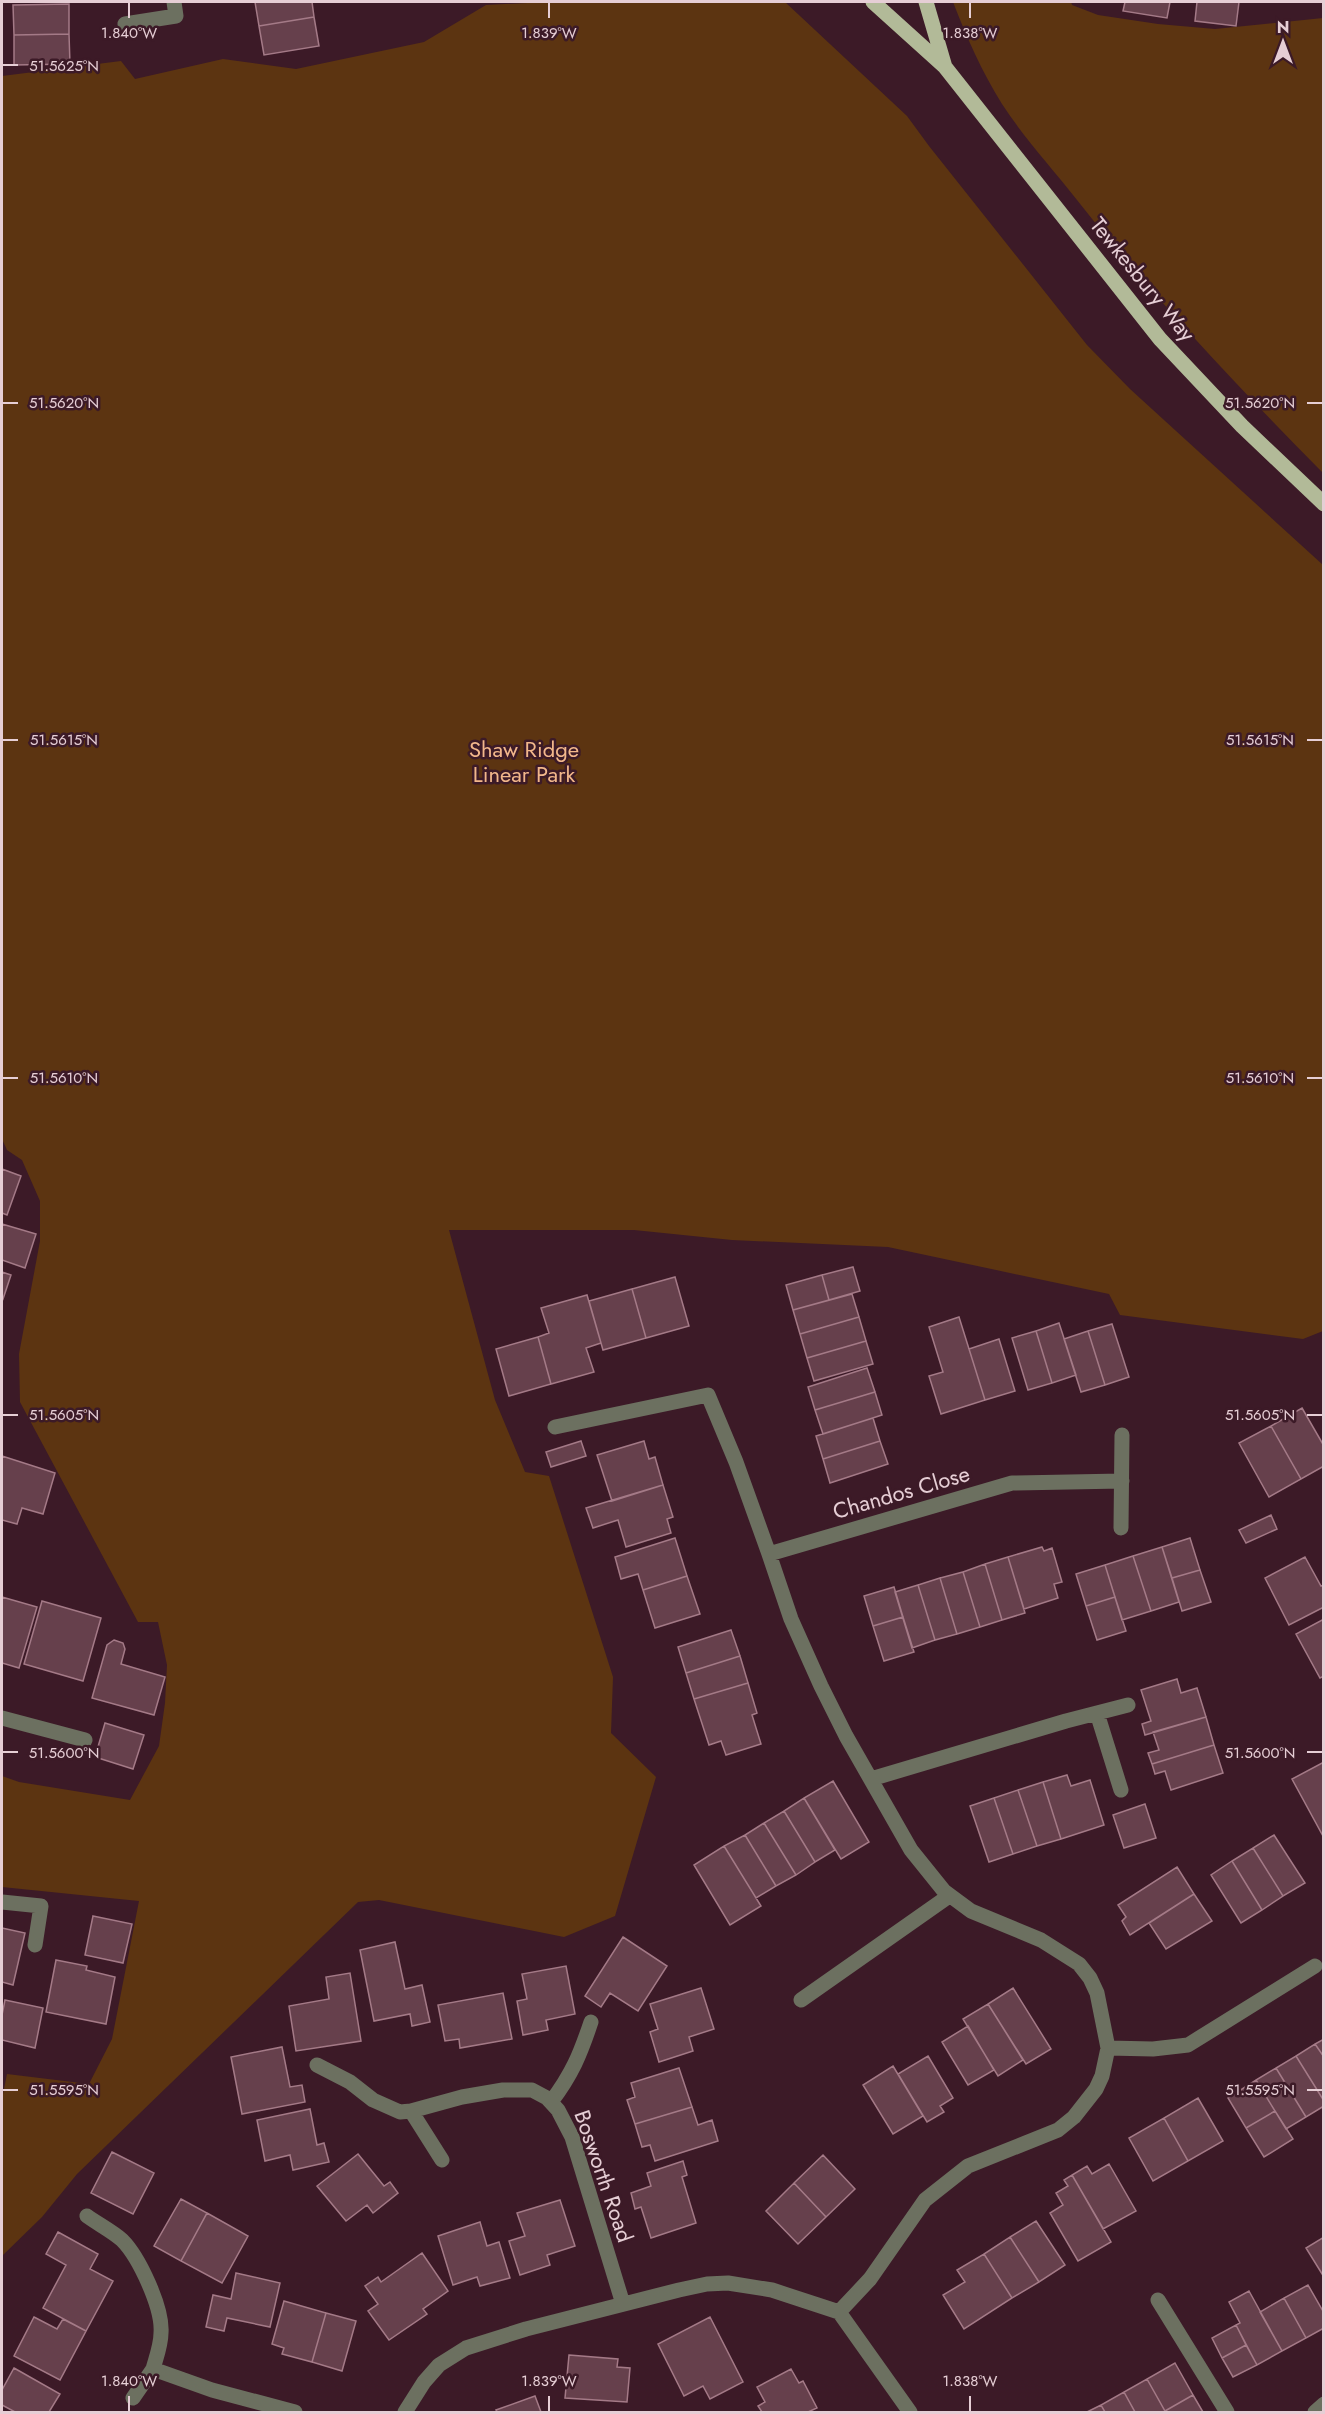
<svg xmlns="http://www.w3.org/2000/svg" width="1325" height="2414" font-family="Jost,sans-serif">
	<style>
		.green { fill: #5c3411 }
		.building { fill: #66404c; stroke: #a47a87; stroke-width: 1.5 }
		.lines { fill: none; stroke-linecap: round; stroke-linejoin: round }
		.minor { stroke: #6c7060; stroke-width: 15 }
		.major { stroke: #b2ba98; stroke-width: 15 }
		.ticks { fill: none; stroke: #e6ced5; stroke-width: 2 }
		.labels { text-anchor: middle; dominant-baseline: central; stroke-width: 5; stroke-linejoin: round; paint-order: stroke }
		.street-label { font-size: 22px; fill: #e6ced5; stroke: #3c1a27 }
		.park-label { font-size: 22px; fill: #f2b78b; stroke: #3c1a27 }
		.ticks-label { font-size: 15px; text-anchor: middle; fill: #e6ced5; stroke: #3c1a27; stroke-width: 5; stroke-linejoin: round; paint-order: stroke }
	</style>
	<rect width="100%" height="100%" fill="#3c1a27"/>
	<path class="green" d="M548,2H785L907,116L929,146L1087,345L1130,389L1323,565V1331L1303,1339L1120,1315L1109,1294L888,1247L732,1240L634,1230H449L495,1400L525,1472L549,1476L613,1677L611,1733L656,1777L615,1916L564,1937L379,1900L358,1902L77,2174L42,2217L2,2256V2099L7,2074L89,2084L112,2039L139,1901L2,1887V1776L19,1782L130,1800L159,1746L165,1703L167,1665L158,1622H138L20,1402L19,1354L40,1241V1201L22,1160L7,1150L2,1139V76L121,61L135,79L223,59L296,69L424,42L486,5Z
		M953,2H1071L1072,5L1098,15L1158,24L1215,29L1323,18V473C1237,386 1153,297 1077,200C1052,168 1024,138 1002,104C982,72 966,36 953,2Z"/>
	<path class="building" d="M255,2H312L314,17L259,26Z
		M1125,2H1170L1167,18L1123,11Z
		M1197,2H1239L1236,26L1195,21Z
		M69,4V34L14,35L13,5Z
		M314,17L319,46L264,55L259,26Z
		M69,34L70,64L14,65V35Z
		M2,1169L21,1176L7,1215L2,1213Z
		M2,1224L36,1234L25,1268L2,1260Z
		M853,1267L860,1291L829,1300L822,1275Z
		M2,1272L11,1275L3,1299L2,1298Z
		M822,1275L829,1300L793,1310L786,1285Z
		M675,1277L689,1326L646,1338L632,1289Z
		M632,1289L646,1338L603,1350L589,1301Z
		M852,1294L859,1317L800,1334L793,1310Z
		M587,1295L601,1343L586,1348L594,1372L551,1384L538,1337L549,1333L541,1308Z
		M859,1317L866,1341L807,1358L800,1334Z
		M959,1317L985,1400L941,1414L929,1376L943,1372L929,1327Z
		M1059,1323L1076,1375L1052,1383L1036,1331Z
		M1112,1324L1129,1377L1105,1385L1088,1331Z
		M1036,1331L1052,1383L1028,1390L1012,1338Z
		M1088,1331L1105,1385L1081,1392L1064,1339Z
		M538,1337L551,1384L509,1396L496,1349Z
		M999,1339L1015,1391L985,1400L969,1349Z
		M866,1341L873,1364L814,1381L807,1358Z
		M867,1368L875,1392L815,1410L808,1387Z
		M875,1392L882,1415L823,1434L815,1410Z
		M1302,1408L1324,1446V1466L1301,1479L1271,1426Z
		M873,1418L880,1441L823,1459L816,1436Z
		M1271,1426L1301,1479L1269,1497L1239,1443Z
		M581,1441L586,1456L551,1467L546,1452Z
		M644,1441L649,1459L655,1457L663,1485L612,1501L597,1455Z
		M880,1441L888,1464L830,1483L823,1459Z
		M2,1456L55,1473L43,1514L22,1508L17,1524L2,1520Z
		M663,1485L673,1517L667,1519L671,1533L626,1547L618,1520L593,1528L586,1508Z
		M1271,1515L1277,1529L1246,1543L1239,1530Z
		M675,1538L687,1576L643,1590L638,1574L621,1579L615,1557Z
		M1190,1538L1200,1570L1172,1578L1162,1547Z
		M1042,1547L1044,1551L1052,1548L1062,1582L1054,1584L1058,1598L1024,1609L1008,1557Z
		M1162,1547L1179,1602L1151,1611L1133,1556Z
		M1133,1556L1151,1611L1122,1620L1105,1565Z
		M1008,1557L1025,1613L1002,1620L985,1564Z
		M1305,1557L1321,1586L1324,1585V1607L1289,1625L1265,1578Z
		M985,1564L1002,1620L980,1627L963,1572Z
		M1105,1565L1115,1597L1086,1606L1076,1574Z
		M1200,1570L1211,1602L1182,1611L1172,1578Z
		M963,1572L980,1627L957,1634L940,1578Z
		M687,1576L700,1614L655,1628L643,1590Z
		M940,1578L957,1634L935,1640L918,1585Z
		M918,1585L935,1640L912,1648L895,1592Z
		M894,1587L903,1617L873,1626L864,1596Z
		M2,1597L37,1607L19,1668L2,1663Z
		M1115,1597L1126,1631L1097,1640L1086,1606Z
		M42,1601L101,1618L83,1681L24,1664Z
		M903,1617L914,1652L884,1661L873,1626Z
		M1324,1619V1676L1320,1678L1296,1634Z
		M731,1630L740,1656L686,1673L678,1647Z
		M114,1640L123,1643L125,1649L121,1664L165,1677L154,1715L92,1698L107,1645Z
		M740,1656L748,1683L694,1699L686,1673Z
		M1177,1679L1181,1693L1197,1688L1206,1717L1145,1735L1142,1724L1151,1721L1141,1690Z
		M748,1683L757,1713L752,1715L761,1744L726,1755L721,1741L709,1745L694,1699Z
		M1206,1717L1214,1745L1152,1764L1148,1753L1159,1750L1153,1732Z
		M105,1723L144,1735L133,1769L95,1757Z
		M1214,1745L1223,1773L1171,1790L1165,1771L1155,1774L1152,1764Z
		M1324,1762V1836H1323L1292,1779Z
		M1067,1775L1071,1786L1090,1780L1104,1825L1061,1839L1043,1782Z
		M833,1781L869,1842L841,1859L804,1798Z
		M1043,1782L1061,1839L1037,1846L1018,1790Z
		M1018,1790L1037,1846L1013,1854L994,1798Z
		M804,1798L835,1850L815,1862L784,1811Z
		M994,1798L1013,1854L989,1862L970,1806Z
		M1145,1804L1156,1838L1124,1848L1113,1815Z
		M784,1811L815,1862L796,1875L764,1823Z
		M764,1823L796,1875L776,1886L745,1835Z
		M745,1835L776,1886L756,1898L724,1846Z
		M1274,1835L1305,1883L1283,1896L1253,1848Z
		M724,1846L761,1906L730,1925L694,1865Z
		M1253,1848L1283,1896L1262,1910L1232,1861Z
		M1232,1861L1262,1910L1241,1923L1211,1875Z
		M1177,1867L1194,1894L1130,1935L1122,1921L1126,1917L1118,1905Z
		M1194,1894L1212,1921L1166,1949L1149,1923Z
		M93,1916L132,1924L123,1963L85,1955Z
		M2,1928L25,1933L13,1985L2,1982Z
		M623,1937L667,1966L638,2011L610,1993L601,2007L585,1996Z
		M395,1942L405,1989L422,1985L430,2022L412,2026L410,2014L374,2021L360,1950Z
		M56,1960L87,1966L86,1970L115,1977L106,2024L46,2012Z
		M566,1966L575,2014L546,2020L548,2030L523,2035L517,2001L527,1999L522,1974Z
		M350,1973L361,2041L296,2051L289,2006L329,1999L326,1977Z
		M701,1988L714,2029L689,2037L693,2051L659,2062L650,2032L658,2029L650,2004Z
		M1013,1988L1051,2049L1026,2064L988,2004Z
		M503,1993L512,2039L460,2048L459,2039L445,2041L438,2005Z
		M5,2000L43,2008L35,2048L2,2040V2015Z
		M988,2004L1023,2060L998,2076L963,2019Z
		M968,2026L994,2070L968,2085L942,2042Z
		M1324,2039V2057L1315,2044Z
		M1315,2044L1324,2057V2101L1296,2056Z
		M282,2047L290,2087L302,2085L305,2102L242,2114L231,2057Z
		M928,2056L953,2098L940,2106L944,2112L927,2122L898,2074Z
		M1296,2056L1324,2101V2106L1306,2117L1276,2068Z
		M893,2066L923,2116L893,2134L863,2085Z
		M679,2068L692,2107L635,2124L627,2100L635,2097L631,2083Z
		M1276,2068L1306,2117L1286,2129L1256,2080Z
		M1256,2080L1275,2111L1246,2128L1228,2098Z
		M1198,2098L1223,2141L1188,2161L1164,2118Z
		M692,2107L698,2125L712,2120L718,2141L655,2161L650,2145L642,2147L635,2124Z
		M310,2109L317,2145L324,2143L329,2162L293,2170L290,2155L265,2161L257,2120Z
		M1275,2111L1293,2139L1264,2157L1246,2128Z
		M1164,2118L1188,2161L1153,2181L1129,2138Z
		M112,2152L154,2173L133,2214L91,2193Z
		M358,2154L384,2186L390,2182L398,2193L373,2213L367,2205L346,2221L317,2186Z
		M823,2155L855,2189L826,2217L794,2183Z
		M683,2161L687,2175L682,2177L696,2223L651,2238L641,2207L635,2209L631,2193L651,2186L647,2173Z
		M1109,2164L1136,2211L1103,2229L1072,2175L1087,2166L1092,2174Z
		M1072,2175L1111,2242L1078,2261L1050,2213L1063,2205L1056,2193L1068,2186L1064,2180Z
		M794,2183L826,2217L798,2244L766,2211Z
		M181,2199L207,2213L181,2261L154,2246Z
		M560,2200L575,2246L547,2255L550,2265L520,2275L509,2241L525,2236L517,2213Z
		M207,2213L248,2236L222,2283L181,2261Z
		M1036,2221L1065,2265L1039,2282L1010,2237Z
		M480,2222L487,2246L499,2242L510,2278L480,2286L477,2277L453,2285L438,2236Z
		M58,2232L98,2254L90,2269L113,2281L86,2331L43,2308L66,2265L46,2254Z
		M1010,2237L1039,2282L1012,2298L984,2254Z
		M1324,2237V2277L1306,2248Z
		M422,2253L448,2291L423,2309L427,2314L389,2340L368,2311L378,2304L365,2286L378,2277L381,2282Z
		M984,2254L1012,2298L964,2329L943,2295L965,2282L957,2270Z
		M236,2273L280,2283L270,2327L227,2318L224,2331L206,2327L213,2295L231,2299Z
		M1308,2285L1324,2313V2328L1306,2338L1284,2298Z
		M1249,2291L1282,2351L1257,2365L1236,2325L1240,2323L1229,2302Z
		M1284,2298L1306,2338L1282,2351L1260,2312Z
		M284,2301L326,2313L312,2362L282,2354L284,2348L272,2344Z
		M326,2313L356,2321L342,2371L312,2362Z
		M34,2317L57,2329L63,2319L86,2331L60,2380L14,2356Z
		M710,2317L743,2382L710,2399L703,2386L684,2396L658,2344Z
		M1236,2325L1246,2345L1222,2358L1212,2338Z
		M1246,2345L1257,2365L1233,2377L1222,2358Z
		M569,2355L618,2359L617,2367L630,2368L627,2402L565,2398Z
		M1175,2363L1193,2395L1165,2411L1147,2379Z
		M14,2368L60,2394L49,2412H15L2,2405V2390Z
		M791,2369L799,2383L803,2381L817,2408L808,2412H762L758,2406L765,2402L757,2387Z
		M1147,2379L1165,2411L1166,2412H1135L1124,2392Z
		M1124,2392L1135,2412H1105L1101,2405Z
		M1193,2395L1203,2412H1166L1165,2411Z
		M535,2396L541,2412H497L496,2410Z
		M1101,2405L1105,2412H1087Z"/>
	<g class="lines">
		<path class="minor" d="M125,24L176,16L174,2
			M555,1427L708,1395L736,1462L769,1554
			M1121,1528L1122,1435
			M1097,1713L1121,1790
			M2,1718L85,1740
			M871,1779L1066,1721L1128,1705
			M2,1902L41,1906L35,1945
			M801,2000L949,1896
			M1108,2048L1097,1993L1090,1978L1079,1964L1041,1940L971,1911L944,1891L911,1850L846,1736L821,1686L791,1619L769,1554L1012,1483L1122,1481
			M317,2065L350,2082L373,2100L400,2112L411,2111L462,2097L503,2090H532L547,2098L558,2110L572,2137L623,2304
			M551,2102C572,2074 580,2055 591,2022
			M411,2111L442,2160
			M87,2216C98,2224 112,2231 122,2240C139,2257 163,2308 161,2333C161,2345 156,2358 153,2369
			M1158,2300L1227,2412
			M839,2312L870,2279L925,2200L968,2166L1058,2130L1074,2117L1096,2089L1102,2076L1108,2048L1153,2049L1188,2045L1315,1966
			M133,2398L153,2369L212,2390L295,2412
			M405,2412L424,2382L439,2365L466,2348L526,2329L679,2290L707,2284L728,2283L772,2290L839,2312L910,2412
			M1315,2412L1324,2404"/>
		<path class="major" d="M873,2L945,67L1160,339L1242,426L1324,504
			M926,2L945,67"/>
	</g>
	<path class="ticks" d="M129,3V18M549,3V18M970,3V18M3,65H18M3,403H18M1307,403H1322M3,740H18M1307,740H1322M3,1078H18M1307,1078H1322M3,1415H18M1307,1415H1322M3,1752H18M1307,1752H1322M3,2090H18M1307,2090H1322M129,2396V2411M549,2396V2411M970,2396V2411"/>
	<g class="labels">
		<g class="street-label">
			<text transform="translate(1143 279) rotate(51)">Tewkesbury Way</text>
			<text transform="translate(901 1492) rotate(-16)">Chandos Close</text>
			<text transform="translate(604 2176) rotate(71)">Bosworth Road</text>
		</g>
		<g class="park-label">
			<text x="524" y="749">Shaw Ridge<tspan x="524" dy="25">Linear Park</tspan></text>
		</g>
	</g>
	<g class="ticks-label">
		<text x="129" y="38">1.840°W</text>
		<text x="549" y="38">1.839°W</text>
		<text x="970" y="38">1.838°W</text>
		<text x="64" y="71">51.5625°N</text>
		<text x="64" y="408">51.5620°N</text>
		<text x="1260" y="408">51.5620°N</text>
		<text x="64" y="745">51.5615°N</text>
		<text x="1260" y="745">51.5615°N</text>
		<text x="64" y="1083">51.5610°N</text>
		<text x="1260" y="1083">51.5610°N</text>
		<text x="64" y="1420">51.5605°N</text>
		<text x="1260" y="1420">51.5605°N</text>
		<text x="64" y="1758">51.5600°N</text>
		<text x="1260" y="1758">51.5600°N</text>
		<text x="64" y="2095">51.5595°N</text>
		<text x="1260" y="2095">51.5595°N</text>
		<text x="129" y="2386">1.840°W</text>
		<text x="549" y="2386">1.839°W</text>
		<text x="970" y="2386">1.838°W</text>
	</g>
	<rect width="1325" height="2414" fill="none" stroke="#e6ced5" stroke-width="6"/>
	<g transform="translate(1283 42)" stroke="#3c1a27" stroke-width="4.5" paint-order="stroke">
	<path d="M0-4.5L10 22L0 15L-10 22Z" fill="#e6ced5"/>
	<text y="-9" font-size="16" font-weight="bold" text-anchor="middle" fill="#e6ced5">N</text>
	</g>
</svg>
